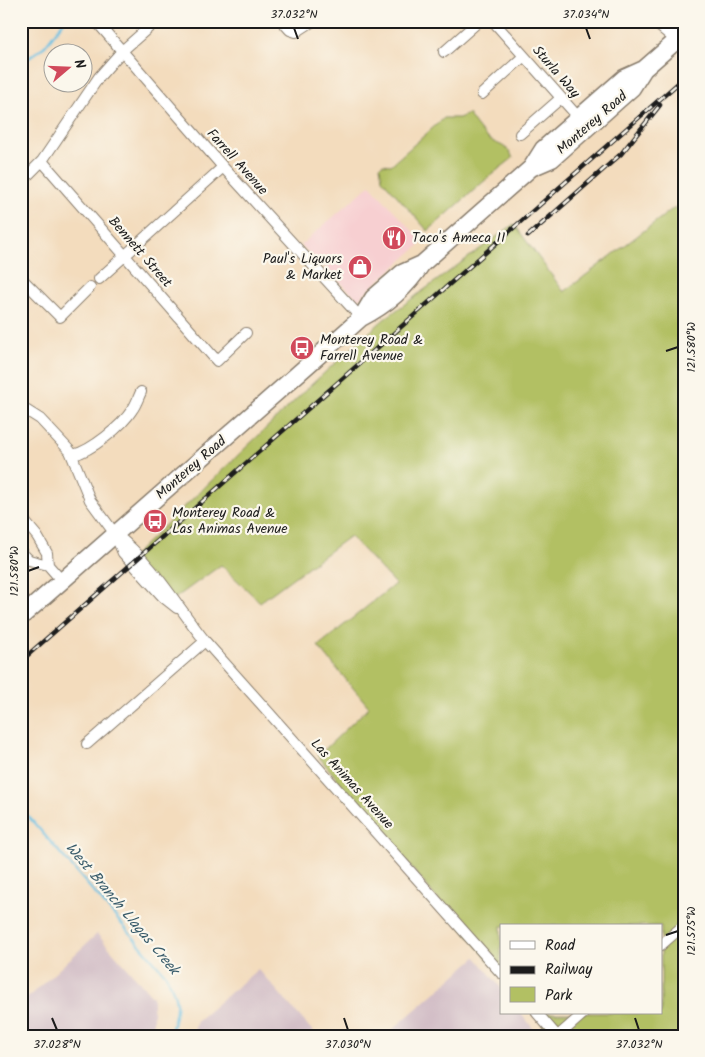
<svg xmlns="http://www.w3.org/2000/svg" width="705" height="1057" font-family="Kalam,sans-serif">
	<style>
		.built { fill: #f7cfd1 }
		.industrial { fill: #d2bdc6 }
		.green { fill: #b2c063; stroke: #676e40 }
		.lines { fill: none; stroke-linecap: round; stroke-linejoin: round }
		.stream { stroke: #64bde1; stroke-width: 2.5 }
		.street-casing { stroke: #887c6c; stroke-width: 12 }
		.primary-casing { stroke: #887c6c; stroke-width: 19 }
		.street { stroke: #fff; stroke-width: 10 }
		.primary { stroke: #fff; stroke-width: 16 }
		.rail-casing { stroke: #1c1c1c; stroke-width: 4.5 }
		.rail { stroke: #fbf7ec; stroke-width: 2.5; stroke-dasharray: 8; stroke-linecap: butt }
		.ticks { fill: none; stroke: #1c1c1c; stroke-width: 2 }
		.labels { text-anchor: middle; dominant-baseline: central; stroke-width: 4.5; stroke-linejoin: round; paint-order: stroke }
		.street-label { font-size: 14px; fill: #1c1c1c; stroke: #fbf7ec }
		.poi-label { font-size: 14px; fill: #1c1c1c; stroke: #fbf7ec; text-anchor: start }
		.water-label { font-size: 15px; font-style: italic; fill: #395c6b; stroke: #fbf7ec }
		.neatline { fill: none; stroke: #1c1c1c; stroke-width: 2 }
		.ticks-label { font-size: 12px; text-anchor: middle; fill: #1c1c1c }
	</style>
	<rect width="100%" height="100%" fill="#fbf7ec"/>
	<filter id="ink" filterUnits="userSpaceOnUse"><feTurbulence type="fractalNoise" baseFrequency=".02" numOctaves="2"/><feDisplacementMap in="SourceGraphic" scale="10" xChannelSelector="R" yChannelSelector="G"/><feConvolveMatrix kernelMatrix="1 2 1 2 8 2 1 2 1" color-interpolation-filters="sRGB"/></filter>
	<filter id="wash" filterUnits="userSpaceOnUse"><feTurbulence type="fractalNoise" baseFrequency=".0096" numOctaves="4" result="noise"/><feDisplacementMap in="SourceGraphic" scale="20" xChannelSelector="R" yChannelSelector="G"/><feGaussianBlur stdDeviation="1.12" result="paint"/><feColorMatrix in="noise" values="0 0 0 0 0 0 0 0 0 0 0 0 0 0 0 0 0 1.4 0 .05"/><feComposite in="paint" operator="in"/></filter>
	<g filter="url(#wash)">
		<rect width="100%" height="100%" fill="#f3dcbd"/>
		<path class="built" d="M370,185L423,242L358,299L301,245Z"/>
		<path class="industrial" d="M97,934L153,997V1036H21V1004Z
			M476,957L501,988V1013H521L539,1036H385Z
			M258,969L317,1036H192L197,1021Z"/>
		<path class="green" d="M468,114C474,122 480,132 489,139C499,146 507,144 513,158L490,176L428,231L382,179L380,166L383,164L391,165L444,118H459Z
			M675,207L684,217V1036H552L533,1013H661V926H501V975L317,755L321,753L369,707L318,646L395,584L350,536L260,602L221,565L167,604L128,561L312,384L383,320L514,224L564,292Z"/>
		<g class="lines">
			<path class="stream" d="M21,64L45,46L64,21
				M21,808L166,975C180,1002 178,1007 170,1036"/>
		</g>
	</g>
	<g filter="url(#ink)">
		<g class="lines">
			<g class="street-casing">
				<path id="street" d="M96,21L223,167L361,318
					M282,21L290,30L296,32L313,21
					M493,21L579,118
					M653,21L684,47
					M671,21L677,39
					M21,25L26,21
					M444,52L479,21
					M482,94L524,56
					M520,134L561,98
					M42,161L217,361L246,333
					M21,182L42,161L99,77L122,51L156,21
					M21,278L60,317L90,287
					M99,279L223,167
					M21,407L40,419L70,451L90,500L115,534L123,553L163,597L177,608
					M73,455C91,451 122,426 132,410C136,405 138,398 141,392
					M21,517L37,536L47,553L48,565L62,581
					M115,534C153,563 176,605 205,641L501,973
					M21,552L29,560L48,565
					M87,744L205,641
					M661,945L684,925
					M537,1013L557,1036
					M558,1036L584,1013"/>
			</g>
			<g class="primary-casing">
				<path id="primary" d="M531,168L543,149L624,78L644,69L684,34
					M361,318C387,305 406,289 422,264
					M21,617L342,335L361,318L373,298L402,273L422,264L531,168L552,159L614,104L632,88L644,69"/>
			</g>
			<use href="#street" class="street"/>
			<use href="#primary" class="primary"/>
			<g class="rail-casing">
				<path id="rail" d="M528,236L621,154L660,105
					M21,661L684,78"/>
			</g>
			<use href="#rail" class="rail"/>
		</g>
	</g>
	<path class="ticks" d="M294,28L298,39M586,28L590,39M666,351L678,347M28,571L39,567M666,935L678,931M52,1018L57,1030M344,1018L348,1030M635,1018L639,1030"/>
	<defs>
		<g id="restaurant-disc" transform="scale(1.25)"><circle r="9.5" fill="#d1495b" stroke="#fbf7ec"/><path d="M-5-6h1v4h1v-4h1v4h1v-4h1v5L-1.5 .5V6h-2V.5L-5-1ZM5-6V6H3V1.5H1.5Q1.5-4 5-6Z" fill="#fff"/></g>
		<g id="shop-disc" transform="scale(1.25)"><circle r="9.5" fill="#d1495b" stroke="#fbf7ec"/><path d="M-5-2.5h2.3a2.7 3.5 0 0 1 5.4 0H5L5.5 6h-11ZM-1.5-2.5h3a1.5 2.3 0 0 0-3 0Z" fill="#fff"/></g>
		<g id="bus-disc" transform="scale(1.25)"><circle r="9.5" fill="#d1495b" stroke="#fbf7ec"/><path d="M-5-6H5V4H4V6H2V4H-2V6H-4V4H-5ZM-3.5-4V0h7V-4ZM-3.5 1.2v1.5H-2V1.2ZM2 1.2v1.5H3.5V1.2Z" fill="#fff"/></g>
	</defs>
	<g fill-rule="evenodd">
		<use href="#restaurant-disc" x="394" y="238"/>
		<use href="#shop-disc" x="360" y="267"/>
		<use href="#bus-disc" x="302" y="348"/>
		<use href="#bus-disc" x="155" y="521"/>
	</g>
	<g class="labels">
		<g class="street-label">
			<text transform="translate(556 72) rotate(49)">Sturla Way</text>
			<text transform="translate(592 123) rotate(-41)">Monterey Road</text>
			<text transform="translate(237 162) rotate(48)">Farrell Avenue</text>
			<text transform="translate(140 252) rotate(49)">Bennett Street</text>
			<text transform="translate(191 468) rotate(-41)">Monterey Road</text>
			<text transform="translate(352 784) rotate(48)">Las Animas Avenue</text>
		</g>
		<g class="poi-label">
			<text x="412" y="238">Taco's Ameca II</text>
			<text x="342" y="259" text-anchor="end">Paul's Liquors<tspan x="342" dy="16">&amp; Market</tspan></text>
			<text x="320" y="340">Monterey Road &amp;<tspan x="320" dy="16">Farrell Avenue</tspan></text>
			<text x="172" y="513">Monterey Road &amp;<tspan x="172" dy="16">Las Animas Avenue</tspan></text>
		</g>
		<g class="water-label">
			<text transform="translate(122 909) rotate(50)">West Branch Llagas Creek</text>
		</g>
	</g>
	<rect width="705" height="1057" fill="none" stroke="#fbf7ec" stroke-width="55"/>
	<rect x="500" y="924" width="162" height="90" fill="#fbf7ec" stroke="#a29f99"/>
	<rect x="510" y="941" width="25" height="8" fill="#ffffff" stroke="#a29f99"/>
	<text x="545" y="950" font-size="15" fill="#1c1c1c">Road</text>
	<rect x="510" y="966" width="25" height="8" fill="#1c1c1c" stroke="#a29f99"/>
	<text x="545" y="974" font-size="15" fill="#1c1c1c">Railway</text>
	<rect x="510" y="987" width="25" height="15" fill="#b2c063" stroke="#a29f99"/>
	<text x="545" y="1000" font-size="15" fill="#1c1c1c">Park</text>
	<g transform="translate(68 68) rotate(71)"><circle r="24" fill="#fbf7ec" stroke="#a29f99"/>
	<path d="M0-4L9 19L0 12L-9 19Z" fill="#d1495b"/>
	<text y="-8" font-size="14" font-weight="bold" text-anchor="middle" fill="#1c1c1c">N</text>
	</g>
	<rect x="28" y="28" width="650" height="1002" class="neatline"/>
	<g class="ticks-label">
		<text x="294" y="18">37.032°N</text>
		<text x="586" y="18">37.034°N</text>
		<text transform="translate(691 347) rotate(-90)" y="4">121.580°W</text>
		<text transform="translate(14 571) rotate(-90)" y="4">121.580°W</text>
		<text transform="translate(691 931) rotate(-90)" y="4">121.575°W</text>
		<text x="57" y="1048">37.028°N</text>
		<text x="348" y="1048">37.030°N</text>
		<text x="639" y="1048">37.032°N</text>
	</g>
</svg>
